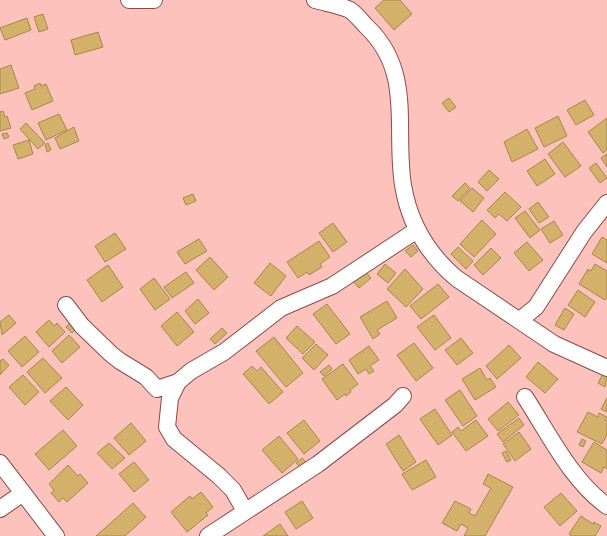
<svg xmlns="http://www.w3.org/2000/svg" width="607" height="536" font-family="Karla,sans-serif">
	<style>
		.building { fill: #d4b16a; stroke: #a5874b }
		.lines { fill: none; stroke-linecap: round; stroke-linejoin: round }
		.minor-casing { stroke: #8a4b48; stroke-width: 18 }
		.minor { stroke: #fff; stroke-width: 16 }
	</style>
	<rect width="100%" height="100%" fill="#fec2bd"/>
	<path class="building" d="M384,0H400L412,14L394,30L375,8Z
		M43,14L48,29L39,32L34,17Z
		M27,18L31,30L5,40L0,28Z
		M98,32L103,47L75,55L71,40Z
		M11,65L19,88L0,94V69Z
		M40,83L41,86L46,84L53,101L32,110L25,93L35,89L34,86Z
		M449,98L456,107L449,112L442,103Z
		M585,100L594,115L576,125L567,110Z
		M3,111L5,117L7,116L11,128L0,131V112Z
		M59,114L67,130L46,140L38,123Z
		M558,116L567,136L544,147L535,128Z
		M607,118V150L603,153L588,132Z
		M26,123L45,143L38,149L20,129Z
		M74,127L79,141L60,149L55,138Z
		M527,129L538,149L512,162L504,142Z
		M7,133L9,137L4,139L2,134Z
		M29,140L33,154L18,159L13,145Z
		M563,142L581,166L565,177L548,154Z
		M48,143L51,150L47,152L45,145Z
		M607,154V167L601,158Z
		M545,159L555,174L537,186L527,171Z
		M596,163L607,178L600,183L589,168Z
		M489,170L499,179L487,191L478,182Z
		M465,183L470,188L458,201L452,196Z
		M472,188L484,198L473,212L460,201Z
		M505,192L521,207L507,221L499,214L495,218L487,210Z
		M193,194L196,201L186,205L183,198Z
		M538,202L549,217L539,223L529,209Z
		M525,211L540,230L530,238L515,218Z
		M482,220L496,234L474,257L460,244Z
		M554,221L563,235L550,243L541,229Z
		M333,223L347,242L333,252L319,233Z
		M115,233L126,249L105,262L95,246Z
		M602,237L607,240V263L592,254Z
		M199,239L207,251L185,264L177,252Z
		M319,241L330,257L320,264L322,267L309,275L307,272L298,278L287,262Z
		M527,242L543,260L529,271L514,253Z
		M413,245L418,251L411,257L405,251Z
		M458,247L473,261L466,269L451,254Z
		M491,248L501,258L483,275L474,265Z
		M210,257L228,277L214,290L196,270Z
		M270,263L286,276L271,296L254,283Z
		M385,264L396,273L388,283L377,274Z
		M595,264L607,271V297L605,300L579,284L588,269L591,271Z
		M108,265L123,287L102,302L87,280Z
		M363,269L371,278L359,288L351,279Z
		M405,269L423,289L406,307L387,289Z
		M186,272L194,283L172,298L164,287Z
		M154,278L170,299L155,310L140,289Z
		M438,284L449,297L421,319L410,306Z
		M578,290L595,302L585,317L568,305Z
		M198,299L209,313L195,324L185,311Z
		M387,301L397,318L377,330L380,334L373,339L360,317Z
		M327,304L350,334L336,344L313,314Z
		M565,308L574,314L564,330L555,325Z
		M177,312L194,332L177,346L161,326Z
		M9,315L16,323L2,335L0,322Z
		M434,315L451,338L435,350L417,327Z
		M49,320L55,326L57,323L65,332L49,347L36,332Z
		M71,322L77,328L72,333L66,327Z
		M297,326L315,342L303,354L286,338Z
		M222,328L227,333L215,344L210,339Z
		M69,335L80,347L62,363L52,351Z
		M25,336L39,352L22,367L8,351Z
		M274,337L303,373L286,387L256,351Z
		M461,338L473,353L457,365L445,350Z
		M414,343L433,368L416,381L397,355Z
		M316,344L328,355L314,370L302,358Z
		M509,345L521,358L497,379L486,366Z
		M369,346L379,360L370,366L374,371L369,374L366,369L358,374L349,360Z
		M43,358L62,378L45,393L27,372Z
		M3,359L9,365L0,375V361Z
		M538,362L558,379L545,393L526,377Z
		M343,364L358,384L350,390L351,392L346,396L345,394L337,400L322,379Z
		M329,365L332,369L324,376L320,372Z
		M252,366L257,371L261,367L283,392L269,404L243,374Z
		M480,368L487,380L490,378L496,387L475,400L462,379Z
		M603,374L607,376L605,387L598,383Z
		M23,375L39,392L25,405L9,387Z
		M66,387L83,405L68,420L50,401Z
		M460,390L477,416L463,426L445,400Z
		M607,398V412L601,409Z
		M508,402L519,415L498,431L488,419Z
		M435,409L452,435L438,445L420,419Z
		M588,412L598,417L599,413L607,417L605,420L607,421V435L602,444L577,432Z
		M519,418L524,425L503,442L497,434Z
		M304,420L320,441L304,454L287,433Z
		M476,420L488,436L466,451L452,432L458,427L461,431Z
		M131,423L146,441L129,455L114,438Z
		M63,430L77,446L49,470L35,454Z
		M519,432L531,449L515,461L503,444Z
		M399,435L416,462L403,471L386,444Z
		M279,436L298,459L282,473L262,450Z
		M582,439L586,441L583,447L579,445Z
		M594,442L607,450V469L604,467L601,473L582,462Z
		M109,443L125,458L112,469L97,453Z
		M506,451L511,460L507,462L502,453Z
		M302,458L310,466L304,471L296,463Z
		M426,460L436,477L412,490L402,474Z
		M134,462L149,480L134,492L119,474Z
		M68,465L78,476L80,474L88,483L67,502L63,498L59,502L51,493L54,490L49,484Z
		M488,474L513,487L485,536H464L468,528L461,524L457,531L442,523L455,501L471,509L469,513L475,516L491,488L483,484Z
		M201,492L213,507L206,513L208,515L187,532L171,512L190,496L192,499Z
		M561,493L577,511L560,526L544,507Z
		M302,501L313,518L296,529L285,512Z
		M133,503L146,517L125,536H96Z
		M581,516L593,524L594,522L601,526L595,536H571L569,534Z
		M280,524L288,536H263Z"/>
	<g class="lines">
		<g class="minor-casing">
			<path id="minor" d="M129,0H154
				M315,0C325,3 340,5 350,10C356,14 362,22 367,27C414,72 394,128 403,185C409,222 428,254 456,278L554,344L607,368
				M66,305L82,326L111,354L120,361L146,377L157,389L178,382
				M520,320L536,307L584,232L607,203
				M525,397C549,434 571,480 607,506
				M0,463L56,536
				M0,509L23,493
				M245,511L233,490L219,476L174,439L167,427L170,398L178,382L191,371L224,352L281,308L332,286L417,230
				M208,536L318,464L395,405L403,396"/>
		</g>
		<use href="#minor" class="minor"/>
	</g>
</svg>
